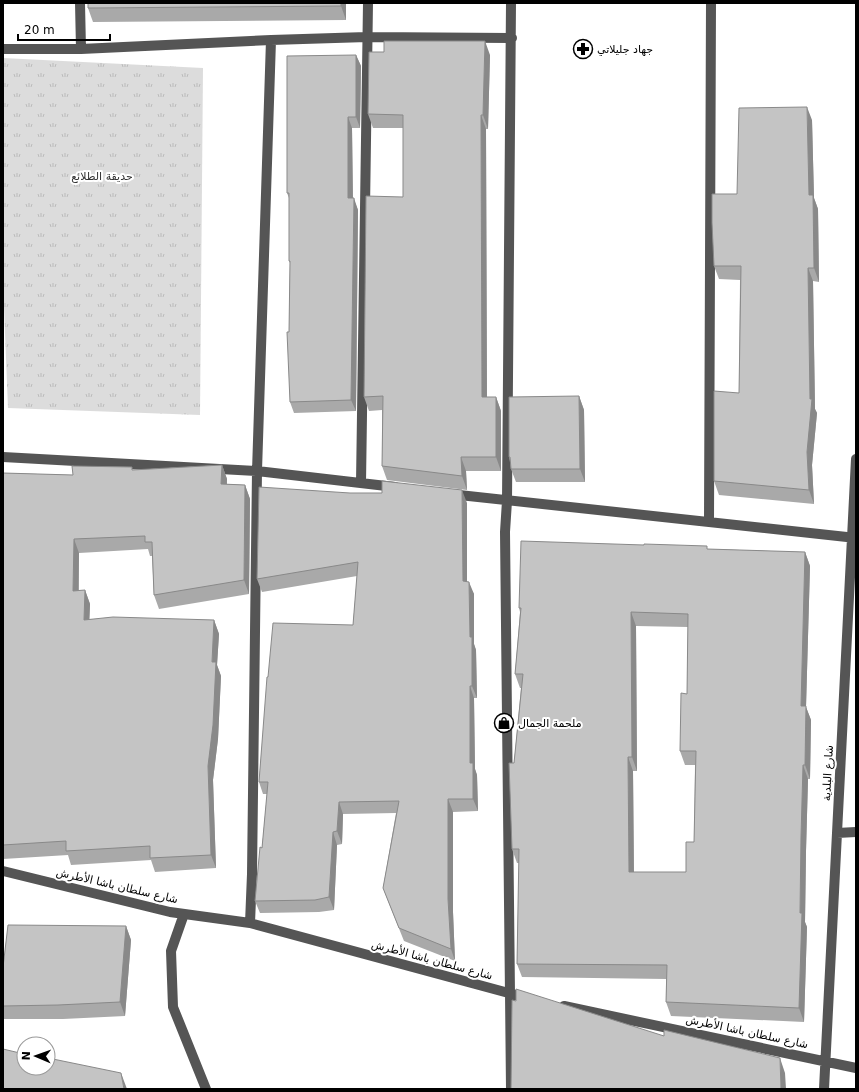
<svg xmlns="http://www.w3.org/2000/svg" width="859" height="1092" font-family="'DejaVu Sans','Noto Sans Arabic',sans-serif">
	<style>
		.park { fill: url(#park-tufts) }
		.lines { fill: none; stroke-linecap: round; stroke-linejoin: round }
		.minor { stroke: #555; stroke-width: 10 }
		.wall { fill: #a9a9a9; fill-rule: evenodd }
		.shaded-wall { fill: #898989 }
		.building { fill: #c4c4c4; stroke: #898989; fill-rule: evenodd }
		.labels { text-anchor: middle; dominant-baseline: central; stroke-width: 4; stroke-linejoin: round; paint-order: stroke }
		.poi-label { font-size: 11px; fill: #000; stroke: #fff; text-anchor: start }
		.park-label { font-size: 11px; fill: #333; stroke: #fff }
		.street-label { font-size: 11px; fill: #000; stroke: #fff }
	</style>
	<defs>
		<pattern id="park-tufts" width="24" height="20" patternUnits="userSpaceOnUse"><rect width="24" height="20" fill="#dcdcdc"/><path d="M3 7l-1-3M5 7V3M7 7l1-3M15 17l-1-3M17 17v-4M19 17l1-3" fill="none" stroke="#bbb"/></pattern>
	</defs>
	<rect width="100%" height="100%" fill="#fff"/>
	<path class="park" d="M3,58L203,68L200,415L8,408L3,283Z"/>
	<g class="lines">
		<path class="minor" d="M80,3L81,49
			M3,49H81L271,40L367,37L512,38
			M3,457L257,471L395,487
			M361,483L368,3
			M450,494L856,538
			M709,522L711,3
			M837,833L856,832
			M3,871L170,912L250,923L516,995
			M184,914L171,951L173,1007L206,1089
			M250,923L252,874L257,471L271,40
			M564,1006L856,1068
			M511,1089L510,994L505,532L507,501L511,3
			M824,1089L856,459"/>
	</g>
	<path class="wall" d="M346,3V20L93,22L88,8Z
		M356,55L361,66L360,128H352L353,198L358,210L356,411L294,413L290,402L289,332L290,263L289,261V198L287,193Z
		M490,55L488,129H486L487,397H496L501,411V471H466L467,490L387,480L382,466V410L369,411L364,397L403,197V128H373L368,114Z
		M812,120L814,198L818,209L819,282L813,281L815,409L817,413L812,465L814,504L719,495L714,481L739,393L740,280L719,279L714,266Z
		M579,396L584,410L585,482H516L511,469L510,462L509,457Z
		M222,465L227,479V484L245,485L250,499L249,594L159,609L154,595L152,556H150L148,549L79,553V591L85,590L90,604L89,619L214,620L219,634L217,665L221,676L218,739L213,780L216,868L155,872L151,860L71,865L68,855L3,859V473L73,475L132,467V470Z
		M467,503V582L474,594V644L476,650L477,698H474L475,769L477,775L478,811L453,812V912L455,961L404,941L388,901L383,888L396,813L343,814L342,844L337,845L334,910L319,912L260,913L255,901L262,848L267,794H263L259,782L268,677L353,625L357,576L262,592L257,579Z
		M708,549L805,552L810,566L806,707L811,720L810,779H808L806,851L805,922L807,927L804,1022L671,1016L666,1002V979L522,977L517,964L519,863H517L512,849L514,763L521,688H520L515,674L520,612L519,608ZM636,626L688,627L687,694L680,751L685,765H695L694,842L686,872H634L633,771H637Z
		M126,926L131,940L125,1016L63,1019H3V967Z"/>
	<path class="shaded-wall" d="M341,3H346V20L341,6Z
		M485,41L490,55L488,129L483,115Z
		M356,55L361,66L360,128L356,117Z
		M807,107L812,120L814,198L818,209L819,282L814,268L809,195Z
		M481,115L486,129L487,411L482,397Z
		M348,117L352,128L353,210L348,198Z
		M354,198L358,210L356,411L351,400Z
		M808,268L813,281L815,409L817,413L812,465L814,504L809,490L807,452L810,399Z
		M579,396L584,410L585,482L580,469Z
		M496,397L501,411V471L496,457Z
		M461,457L466,471L467,490L462,476Z
		M222,465L227,479L226,498L221,484Z
		M245,485L250,499L249,594L244,580Z
		M462,490L467,503V594L463,581Z
		M74,539L79,553L78,605L73,591Z
		M805,552L810,566L806,707L811,720L810,779L805,765L801,706Z
		M469,582L474,594V644L476,650L477,698L472,686L470,637Z
		M85,590L90,604L89,634L84,620Z
		M631,612L636,626L637,771L632,757Z
		M214,620L219,634L217,665L221,676L218,739L213,780L216,868L211,855L208,766Z
		M470,686L474,698L475,769L477,775L478,811L473,799L470,763Z
		M628,757L633,771L634,885L629,872Z
		M803,765L808,779L806,851L805,922L807,927L804,1022L799,1008L801,837Z
		M448,799L453,812V912L455,961L451,949L448,899Z
		M339,802L343,814L342,844L337,831Z
		M333,832L337,845L334,910L329,897Z
		M126,926L131,940L125,1016L120,1002Z
		M780,1058L785,1073L786,1089H781Z
		M121,1073L127,1089H124Z"/>
	<path class="building" d="M88,3H341V6L88,8Z
		M384,41H485L483,115H481L482,397H496V457H461L462,476L382,466L383,396L364,397L366,196L403,197V115L368,114L369,52H384Z
		M356,55V117H348V198H354L351,400L290,402L287,332H289L290,261H289V193H287V56Z
		M807,107L809,195H813L814,268H808L810,399H812L807,452L809,490L714,481V391L739,393L741,266H714L712,223V194H737L739,108Z
		M579,396L580,469H511L510,457H509V397Z
		M222,465L221,484L245,485L244,580L154,595L152,542H145V536L74,539L73,591L85,590L84,620L113,617L214,620L212,662H216L213,725L208,766L211,855L150,858V846L66,851V841L3,845V473L73,475L72,466L132,467V470Z
		M382,481L462,490L463,581L469,582L470,637H472V686H470V763H473V799H448V899L451,949L399,928L383,888L399,801L339,802L337,831L333,832L329,897L315,900L255,901L260,847L262,848L268,782H259L267,677H268L273,623L353,625L358,562L257,579L259,487L350,493H382Z
		M521,541L644,545V544L707,546V549L805,552L801,706H806L805,765H803L801,837L800,913H802L799,1008L666,1002L667,965L517,964L519,849H512L509,763H514L523,674H515L521,608H519ZM631,612L688,614L687,694L681,693L680,751H696L694,842H686V872H629L628,757H632Z
		M8,925L126,926L120,1002L58,1005L3,1006V967Z
		M516,989L664,1036V1030L780,1058L781,1089H511L512,1000L516,1001Z
		M3,1049L24,1054V1068H48V1058L121,1073L124,1089H3Z"/>
	<defs>
		<g id="pharmacy-ring" transform="scale(1)"><circle r="9.5" fill="#fff" stroke="#000" stroke-width="1.5"/><path d="M-2-6h4v4h4v4h-4v4h-4v-4h-4v-4h4Z" fill="#000"/></g>
		<g id="shop-ring" transform="scale(1)"><circle r="9.5" fill="#fff" stroke="#000" stroke-width="1.5"/><path d="M-5-2.5h2.3a2.7 3.5 0 0 1 5.4 0H5L5.5 6h-11ZM-1.5-2.5h3a1.5 2.3 0 0 0-3 0Z" fill="#000"/></g>
	</defs>
	<g fill-rule="evenodd">
		<use href="#pharmacy-ring" x="583" y="49"/>
		<use href="#shop-ring" x="504" y="723"/>
	</g>
	<g class="labels">
		<g class="poi-label">
			<text x="597" y="49">جهاد جليلاتي</text>
			<text x="518" y="723">ملحمة الجمال</text>
		</g>
		<g class="park-label">
			<text x="102" y="176">حديقة الطلائع</text>
		</g>
		<g class="street-label">
			<text transform="translate(828 773) rotate(-87)">شارع البلدية</text>
			<text transform="translate(117 886) rotate(13)">شارع سلطان باشا الأطرش</text>
			<text transform="translate(432 960) rotate(15)">شارع سلطان باشا الأطرش</text>
			<text transform="translate(747 1032) rotate(12)">شارع سلطان باشا الأطرش</text>
		</g>
	</g>
	<rect width="859" height="1092" fill="none" stroke="#000000" stroke-width="8"/>
	<g transform="translate(36 1056) rotate(272)"><circle r="19" fill="#ffffff" stroke="#999999"/>
	<path d="M0-3L7 15L0 10L-7 15Z" fill="#000000"/>
	<text y="-6" font-size="11" font-weight="bold" text-anchor="middle" fill="#000000">N</text>
	</g>
	<path d="M18 34v6h92v-6" fill="none" stroke="#000000" stroke-width="2"/>
	<text x="24" y="34" font-size="12" fill="#000000" stroke="#ffffff" stroke-width="3" paint-order="stroke">20 m</text>
</svg>
